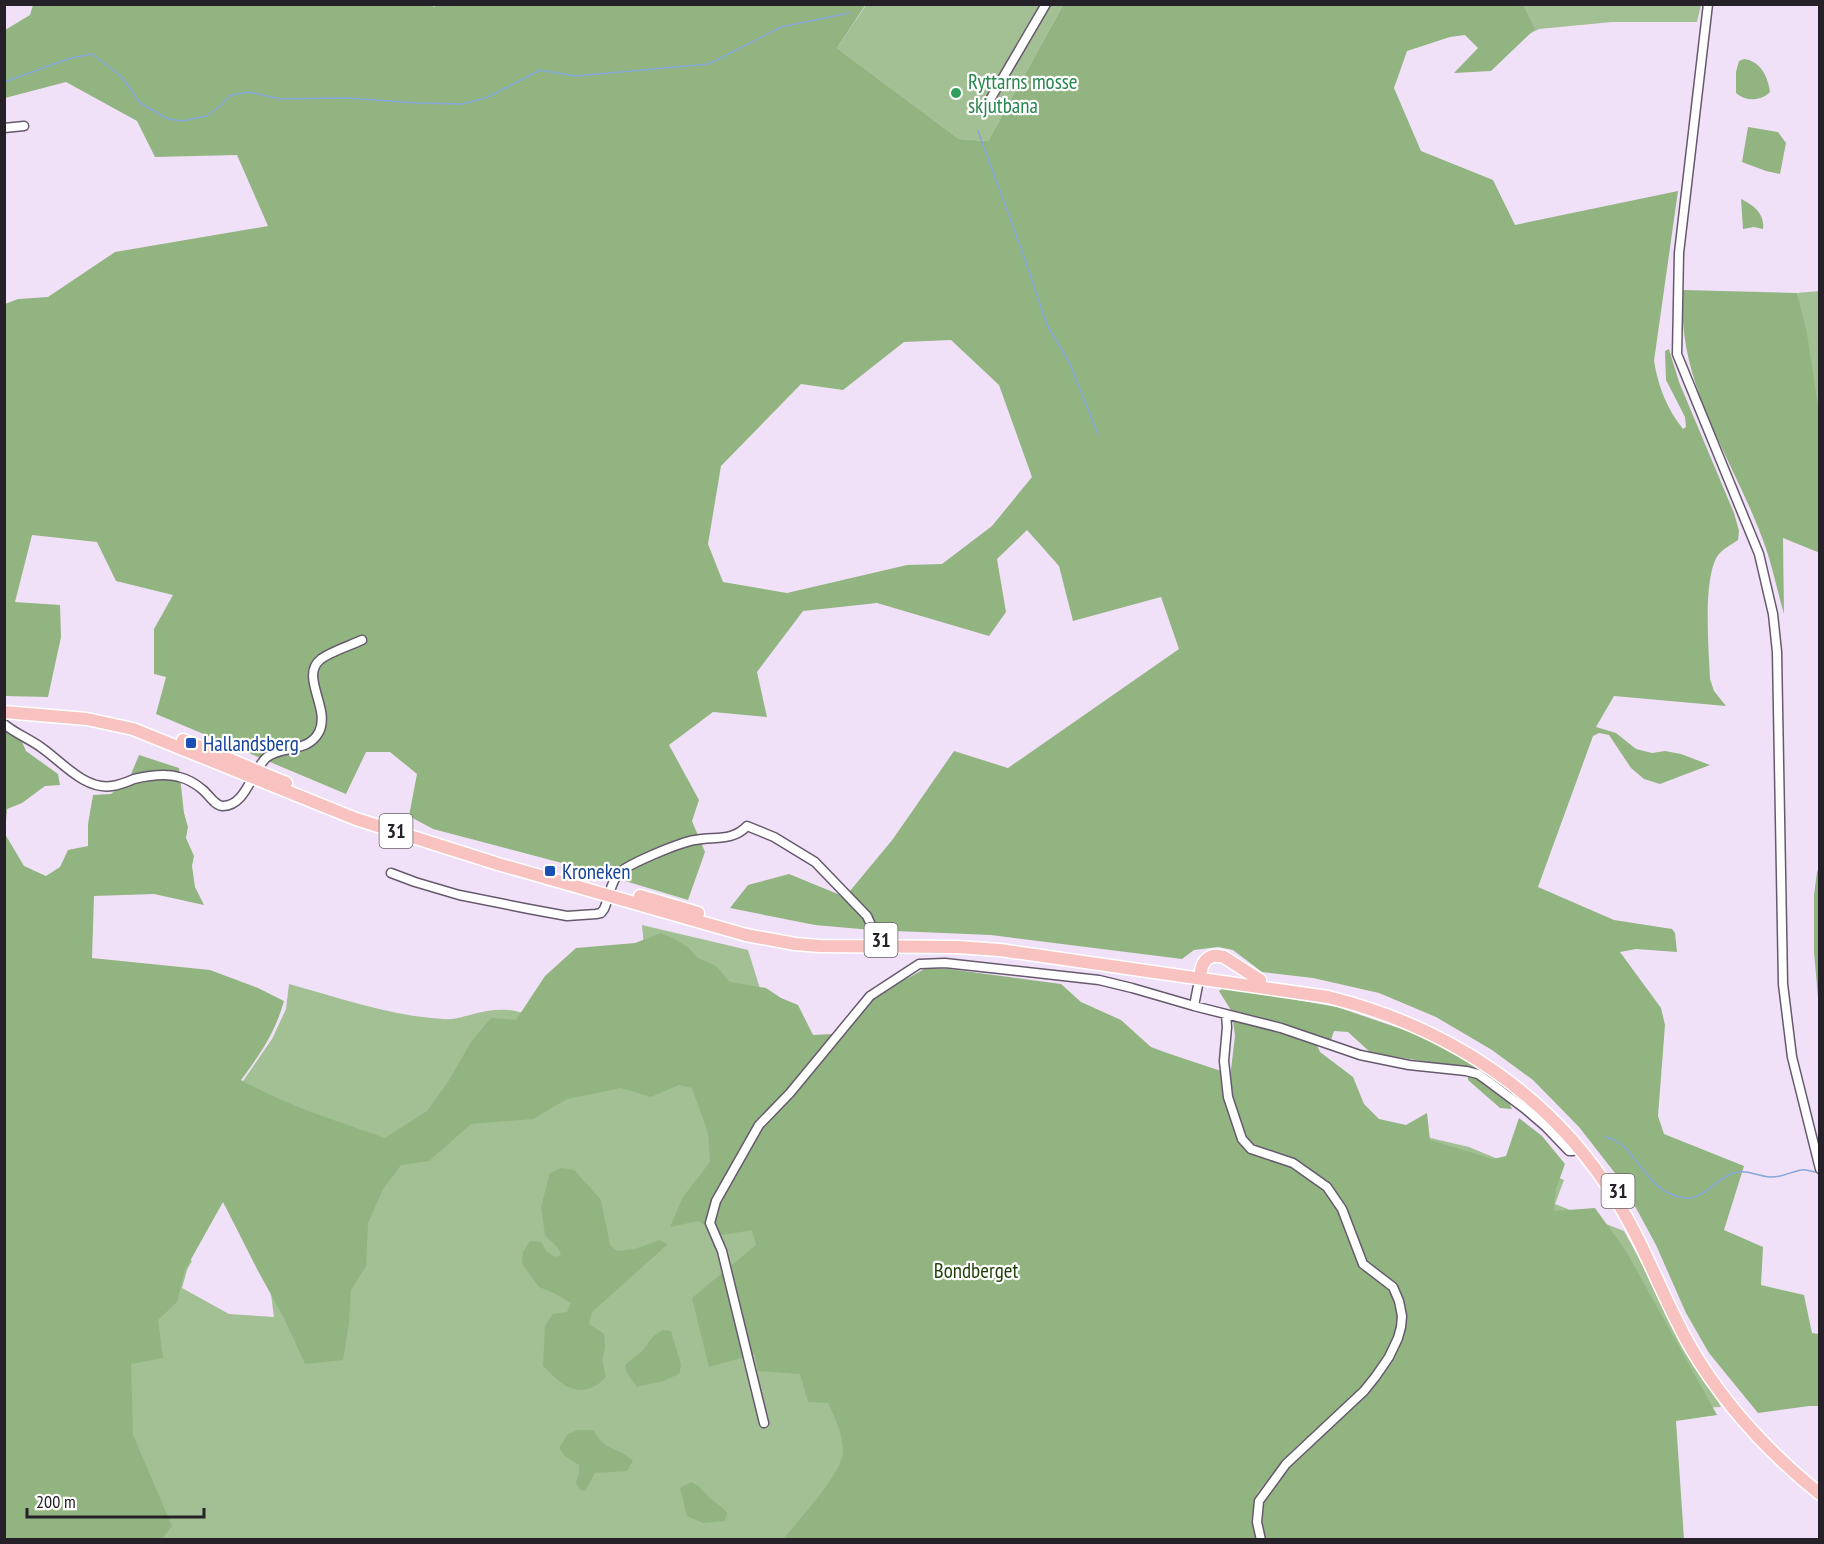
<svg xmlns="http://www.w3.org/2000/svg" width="1824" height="1544" font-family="'PT Sans Narrow',sans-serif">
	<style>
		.green { fill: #a2c093 }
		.forest { fill: #92b480; fill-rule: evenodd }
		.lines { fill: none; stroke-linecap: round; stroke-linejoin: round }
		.stream { stroke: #86a7d9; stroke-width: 1.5 }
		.minor-casing { stroke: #66596d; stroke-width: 11 }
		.highway-casing { stroke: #fff; stroke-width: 15 }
		.minor { stroke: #fff; stroke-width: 8 }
		.highway { stroke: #f8c2c1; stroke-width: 12 }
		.leisure-dot { fill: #2e9e5b; stroke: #fff; stroke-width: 2 }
		.transit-dot { fill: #1a4fb4; stroke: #fff; stroke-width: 2 }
		.labels { text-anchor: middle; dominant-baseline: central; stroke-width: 4.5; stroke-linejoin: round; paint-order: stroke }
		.shield { fill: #fff; stroke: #676368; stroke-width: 1.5 }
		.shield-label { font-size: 20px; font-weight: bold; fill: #262028 }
		.leisure-label { font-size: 21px; fill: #27864d; stroke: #fff; text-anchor: start }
		.transit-label { font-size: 21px; fill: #164399; stroke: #fff; text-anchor: start }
		.park-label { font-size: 21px; fill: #1e3f06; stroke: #fff }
	</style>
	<rect width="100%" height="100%" fill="#f1e1f8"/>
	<path class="green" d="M1502,4L1701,5L1697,22H1612L1539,29L1529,34Z
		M866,5H1063L988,141L959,139L837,48Z
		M1819,291V423L1797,293Z
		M642,925L748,950L762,995L817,1052L897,983L922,971L961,972L1096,1028L1154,1048L1224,1076L1405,1132L1469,1147L1510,1164L1553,1175L1564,1180L1555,1204L1624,1231L1721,1407L1657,1410L1674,1539H5L4,1116L192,1261L187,1270L182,1288L229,1314L274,1317L243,1081L272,1039L286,1009L289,984C340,998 391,1016 443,1019C453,1020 461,1017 470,1015C490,1009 510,1007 529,1015L645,958Z"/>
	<path class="forest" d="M431,4L434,7L436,4H866L837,48L959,139L988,141L1063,5H1523L1535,29L1491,71L1454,73L1478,48L1465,35L1450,37L1407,51L1394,88L1421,151L1493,180L1515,225L1678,191L1654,361C1658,386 1667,409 1683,429L1686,427L1685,417L1666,380L1665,351L1669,349L1679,382L1734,513L1739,531L1738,540C1731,545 1724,548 1719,554C1702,575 1709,651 1710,679L1714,691L1726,706L1614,696L1596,727L1616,733L1636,749L1652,753L1665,751L1681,754L1710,765L1660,784L1644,779L1631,768L1609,735L1599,733L1593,736L1538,887L1614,920L1672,929L1675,933L1677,952L1636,949L1620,952L1661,1008L1665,1025L1658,1116L1664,1134L1744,1166L1724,1230L1763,1247L1761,1285L1804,1295L1812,1333L1819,1334V1406H1809L1758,1413L1709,1353L1686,1313L1656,1245L1622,1182L1579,1127L1533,1080L1492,1050L1436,1017L1379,993L1313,978L1262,972L1233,950L1218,947L1194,950L1182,959L991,935L872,930L815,925L730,908L748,885L789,874L845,897L893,839L954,751L1008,768L1179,649L1161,597L1073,621L1059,566L1027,530L997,559L1006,612L989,636L877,603L803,611L757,672L767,717L713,712L669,745L699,800L692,821L705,852L688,900L592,871L433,829L409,816L417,774L390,752H366L346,794L156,714L166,677L154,674V629L173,595L116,581L97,542L32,535L15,602L60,605L61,637L48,697L5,696V304L18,299L48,297L115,252L268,226L237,155L155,157L137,121L66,82L5,98V30L30,15L33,5ZM951,340L999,385L1032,477L992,526L942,564L907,565L787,593L723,582L708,544L721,466L801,384L843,390L904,342Z
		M1744,59C1760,61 1768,76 1770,92C1761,101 1746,102 1736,93V72L1739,61Z
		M1748,127L1778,132L1786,143L1780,174L1766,171L1742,162Z
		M1741,199C1754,205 1765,214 1763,229L1754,227L1743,229Z
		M1683,290L1797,293L1807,334L1819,412L1820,553L1783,538L1784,614C1777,590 1772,564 1763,540C1732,456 1676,384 1683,290Z
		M5,729L17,730L26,751L58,774L60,785L45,786L22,803L7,809L5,834L24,866L46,876L60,867L68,850L88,846V824L93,795L111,794L129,779L139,755L179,768L184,813L188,827L186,838L194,856L192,866L195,887L204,905L154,894L94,896L92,958L210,970L258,988L284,1001C275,1033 261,1053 241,1080C286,1105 337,1121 385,1138L427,1111L448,1082L471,1042L491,1018L516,1020L545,976L576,948L635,943L661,933L675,939L689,948L698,958L716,966L730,982L766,988L781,998L798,1005L813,1035L832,1034L872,999L926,968L949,969L1061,984L1081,1002L1121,1020L1152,1048L1224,1072L1240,1142C1271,1158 1313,1175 1334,1203L1363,1269L1392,1289L1400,1322L1383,1361L1374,1376L1343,1407L1290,1452L1256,1493L1253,1510L1257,1539H783C797,1522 843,1473 843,1451C843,1434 835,1418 828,1403L808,1402L800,1374L758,1371L755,1354L709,1367L692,1298L756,1245L752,1230L723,1235L698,1221L670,1227L683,1197L710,1162L708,1133L692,1088L679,1085L651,1097L621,1088L567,1099L533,1119L471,1124L429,1161L401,1165L383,1189L368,1223L366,1266L351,1290L349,1323L343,1360L305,1364L284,1318L258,1271L223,1202L185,1270L177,1302L158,1320L163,1358L131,1364L133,1435L172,1526L162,1539L5,1540Z
		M1819,868V1009L1814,952V895L1817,872Z
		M1224,987L1337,1007L1425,1037L1476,1064L1500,1083L1512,1109L1500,1108L1468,1080L1467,1068L1371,1053L1348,1032L1334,1031L1331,1040L1316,1043L1320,1052L1353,1077L1364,1104L1379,1119L1406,1125L1427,1113L1430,1140L1493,1159L1506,1156L1519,1118L1542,1136L1565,1164L1556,1189L1554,1211L1595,1208L1626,1251L1717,1415L1676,1421L1684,1539H1263C1262,1528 1259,1514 1264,1503C1278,1471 1310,1450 1333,1425C1358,1398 1379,1367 1402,1339L1393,1284L1388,1278L1375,1271L1365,1261L1343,1207L1311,1171L1254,1149L1241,1133L1229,1086L1235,1036L1232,1012L1219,991Z
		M562,1168L574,1170L601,1200L610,1245L617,1251L635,1249L659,1240L668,1244L592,1312L589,1324L604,1334L605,1348L602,1360L606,1377C582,1402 563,1387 543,1366L545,1326L553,1314L567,1312L571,1303L554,1293L539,1287L522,1264L523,1252L530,1241L541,1242L546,1251L555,1257L561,1255L558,1248L545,1235L541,1207L550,1173Z
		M663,1330L671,1331L681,1365L679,1374L663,1381L637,1387L627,1373L625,1366C629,1360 636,1357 641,1352C651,1342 649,1337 663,1330Z
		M578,1430H593C605,1452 617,1446 633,1461L627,1471L595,1473L585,1491L580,1490L576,1483L579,1474V1465L565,1456L559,1448L568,1434Z
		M691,1482C703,1488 703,1492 711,1499C717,1504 723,1507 727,1513L725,1521L703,1523L687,1516L680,1488Z"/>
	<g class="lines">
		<path class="stream" d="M4,82L71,58L92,54L121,76L140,103L168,119L182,121L207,116L220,106L231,95L250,92L280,99L346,98L417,103L463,104L488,97L540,70L575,76L709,64L781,27L849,13
			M978,131L1022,251L1047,325L1070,364L1098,435
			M1606,1137C1639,1145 1643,1193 1685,1198C1703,1200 1716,1179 1733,1173C1748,1169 1756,1176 1770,1177C1781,1178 1790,1172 1801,1170C1805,1169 1811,1171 1815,1172"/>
		<g class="minor-casing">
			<path id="minor" d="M1708,4L1679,253L1677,354L1759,554L1773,614L1777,652L1783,984L1792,1057L1820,1169
				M984,110L1046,4
				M4,128L24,126
				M4,724C16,734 30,739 42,748C63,763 85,790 112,786C120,785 127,782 134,779C147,776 165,773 179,777C188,779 196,784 203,790C209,795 215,806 223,806C246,806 252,770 267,757C283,745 308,753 319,732C331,708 299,676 321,659C332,651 349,646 362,640
				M391,873L415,882L459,895L529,909L567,916L596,914L601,913L604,909C609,898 610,884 618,874C627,864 681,842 695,840C714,836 732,842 747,826L774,837L815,862L867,916L871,925V939
				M1194,1006L1200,975
				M1226,1014L1227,1027L1224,1061L1228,1097L1242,1139L1251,1149L1293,1163L1327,1187L1342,1209L1363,1264L1393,1287L1399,1301L1402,1316L1401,1327L1398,1338L1389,1357L1376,1376L1364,1391L1286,1464L1259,1501L1257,1522L1261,1540
				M764,1423L722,1251L710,1223L716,1201L759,1125L790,1093L870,996L919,964L945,963L1099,980L1132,988L1194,1006L1281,1028L1360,1055L1409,1065L1466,1071L1478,1074L1488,1081L1524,1108L1545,1126L1569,1151H1573L1578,1147"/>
		</g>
		<g class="highway-casing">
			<path id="highway" d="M4,712L87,719L133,729L356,819L498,864L746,935L795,944L820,946L957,947L1000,950L1328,997C1446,1026 1551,1094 1615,1198C1645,1245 1663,1299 1691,1348C1724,1404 1769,1453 1820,1494
				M183,740L286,783
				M640,896L698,913
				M1201,971C1203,959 1211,953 1224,957L1260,980"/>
		</g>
		<use href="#minor" class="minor"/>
		<use href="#highway" class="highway"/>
	</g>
	<circle class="leisure-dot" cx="956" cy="93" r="6"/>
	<g class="transit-dot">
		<rect x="185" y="737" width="12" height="12" rx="3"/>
		<rect x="544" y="865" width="12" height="12" rx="3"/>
	</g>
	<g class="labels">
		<g class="shield">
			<rect x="379.5" y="814" width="33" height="34" rx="4.5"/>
			<rect x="864.5" y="923" width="33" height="34" rx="4.5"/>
			<rect x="1601.5" y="1174" width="33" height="34" rx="4.5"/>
		</g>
		<g class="shield-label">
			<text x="396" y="831">31</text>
			<text x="881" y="940">31</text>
			<text x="1618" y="1191">31</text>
		</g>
		<g class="leisure-label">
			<text x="968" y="81">Ryttarns mosse<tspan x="968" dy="24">skjutbana</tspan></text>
		</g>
		<g class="transit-label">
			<text x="203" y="743">Hallandsberg</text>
			<text x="562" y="871">Kroneken</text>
		</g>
		<g class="park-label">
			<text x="976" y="1270">Bondberget</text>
		</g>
	</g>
	<rect width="1824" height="1544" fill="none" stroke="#262028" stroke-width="12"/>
	<path d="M27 1508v9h177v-9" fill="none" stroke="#262028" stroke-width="3"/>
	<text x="36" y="1508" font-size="18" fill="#262028" stroke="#ffffff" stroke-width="4.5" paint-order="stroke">200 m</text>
</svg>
